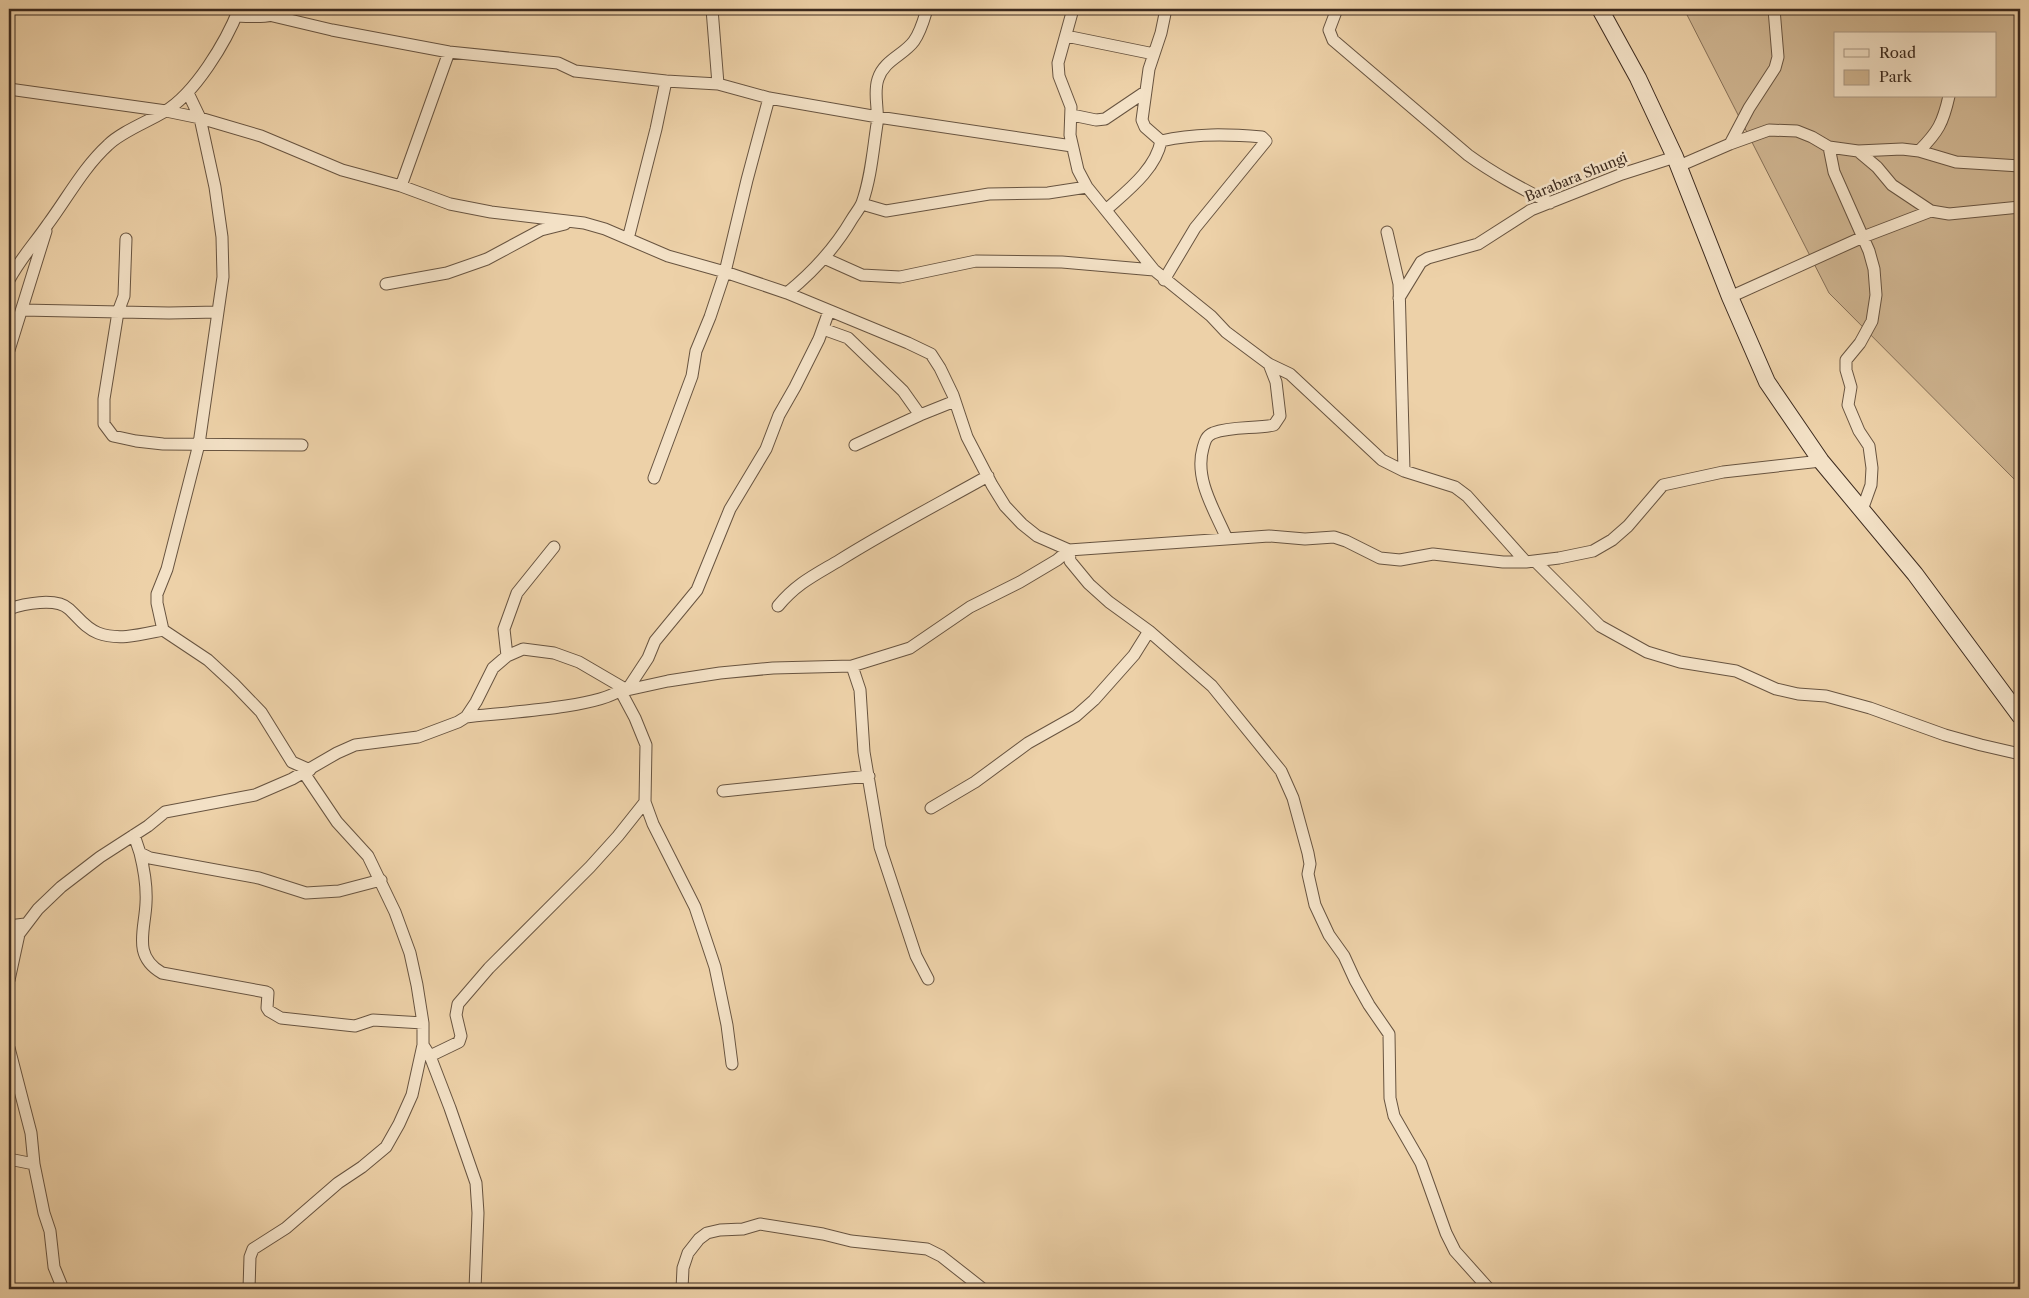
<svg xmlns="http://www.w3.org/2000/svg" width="2029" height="1298" font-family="'Libre Caslon Text',serif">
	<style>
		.green { fill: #cfb591; stroke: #867058; fill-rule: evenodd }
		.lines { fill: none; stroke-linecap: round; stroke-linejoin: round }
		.street-casing { stroke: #685440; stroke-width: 13 }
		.secondary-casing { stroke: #3c2a1e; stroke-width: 18 }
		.street { stroke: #f3e1c6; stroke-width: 11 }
		.secondary { stroke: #f3e1c6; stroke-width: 16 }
		.labels { text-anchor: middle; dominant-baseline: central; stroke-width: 5; stroke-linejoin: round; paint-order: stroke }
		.street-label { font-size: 14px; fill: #3c2a1e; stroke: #f3e1c6 }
	</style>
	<rect width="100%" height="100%" fill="#edd1a8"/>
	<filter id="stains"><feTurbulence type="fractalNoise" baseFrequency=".004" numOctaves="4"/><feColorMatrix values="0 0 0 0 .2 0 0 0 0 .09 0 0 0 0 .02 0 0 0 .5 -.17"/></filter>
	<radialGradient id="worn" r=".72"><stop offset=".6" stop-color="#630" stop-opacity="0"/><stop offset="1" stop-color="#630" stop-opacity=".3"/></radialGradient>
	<path class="green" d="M1684,9H2020V485L1829,293ZM1835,34H1995V96H1835Z"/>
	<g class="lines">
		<g class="street-casing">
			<path id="street" d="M712,9L718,84
				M1073,9L1058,63L1059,76L1071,107L1070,135L1078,170L1087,187L1154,270L1211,316L1226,332L1269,364L1276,382L1280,416L1274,425C1254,429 1232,426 1213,433C1206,436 1205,441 1203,448C1194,479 1215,511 1227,539
				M1337,9L1329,30L1333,40L1468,155C1494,174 1521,188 1550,203
				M236,16C255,17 275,18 292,9
				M273,16L332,30L449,52L558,63L575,71L666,81L718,84L769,98L878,117L1072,146
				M1066,36L1154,54
				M9,89L166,111L200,118L261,136L342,170L401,186L450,204L491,212L584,223L605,229L668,256L725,272L787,293L908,343L931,354L940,368L953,395L967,437L992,485L1005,506L1022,524L1037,536L1069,550L1070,561L1089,584L1109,602L1149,631L1212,686L1281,771L1293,798L1308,853L1310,864L1308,874L1315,905L1329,935L1344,956L1355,980L1369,1005L1389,1034L1390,1098L1394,1116L1421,1163L1446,1233L1455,1251L1489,1289
				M188,93L200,118L215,187L222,237L223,277L199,444L167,569L157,594V603L163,630L208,660L234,684L261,712L292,762L310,770
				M1072,115L1096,120L1105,119L1145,92
				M1161,141C1194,133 1228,134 1262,137L1266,141L1195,228L1164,280
				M1730,144L1749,108L1775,68L1778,57L1774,9
				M1829,147L1834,172L1869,251L1874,269L1876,295L1872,321L1860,343L1846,360V370L1851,387L1848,405L1859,431L1869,446L1872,468L1871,485L1862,510
				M1858,151L1902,149L1919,151L1956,162L2020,166
				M1919,151C1938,132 1943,123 1949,96
				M1679,166L1730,144L1769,130L1797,131L1812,137L1829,147L1858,151L1877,167L1892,185L1931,211L1949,214L2020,207
				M401,186L449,52
				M862,204L886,211L989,194L1048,193L1087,187
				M1106,210C1127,191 1156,169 1161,141L1145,127L1142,120L1149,69L1161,33L1166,9
				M1387,232L1399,284L1404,471
				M126,239L124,296L118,312L104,399V424L113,436L136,441L163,444L302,445
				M628,239L656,129L666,81
				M824,258L862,275L900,277L976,261L1062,262L1154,270
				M9,280C20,259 35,243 48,224C68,197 83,168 108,145C121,132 147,122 164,112C195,94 226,42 239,9
				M386,284L447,273L487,259L541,230L565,224
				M787,293C813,272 835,248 852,219C855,214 860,208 862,203C871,178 873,150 877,124C879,108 873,94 878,79C884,60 904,55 914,41C921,31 924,19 927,9
				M1730,297L1863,237L1931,211
				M1399,298L1421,262L1428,258L1478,244L1531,210L1622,174L1675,157
				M22,310L169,313L218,312
				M823,329L848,338L903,391L920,415
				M9,350L46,231
				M1269,364L1290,374L1382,460L1404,471L1455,487L1467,496L1526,562
				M855,445L920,415L955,401
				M654,478L692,376L696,351L710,317L725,272L747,180L769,98
				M1535,561L1600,626L1647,652L1680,662L1736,671L1776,689L1798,694L1826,696L1870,708L1945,735L1981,745L2020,754
				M778,606C797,583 815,575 840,560C888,530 938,504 988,476
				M9,609C23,604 56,597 69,609C78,617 85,628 98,633C119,641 143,634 163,630
				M507,656L504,629L517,593L554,547
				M852,666L860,690L864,752L880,847L916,956L928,979
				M620,690L635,718L646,745L645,802L653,824L695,907L715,967L727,1025L732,1064
				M466,717C498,713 598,708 620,690H627L648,658L655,641L697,590L730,509L766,449L779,415L795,387L819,339L829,311
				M304,773L337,822L368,856L395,912L410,953L417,985L423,1023V1045L430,1056L450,1108L476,1183L478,1213L475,1289
				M723,791L869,776
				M931,808L975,782L1028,743L1076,716L1094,700L1134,655L1149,631
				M134,835L140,853L150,858L259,878L306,893L339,891L381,880
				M140,853C144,869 147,886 146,903C145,930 132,956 162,973L266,992L268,993L267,1008L269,1011L281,1018L355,1026L373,1020L423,1023
				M9,926L25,924
				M9,980L19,934L38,909L61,887L100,857L148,826L165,812L255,795L292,779L337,753L355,745L418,737L458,722L466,717L476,702L493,668L507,656L523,649L554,653L579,662L627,690L668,681L720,673L773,668L852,666L910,648L970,607L1020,582L1057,560L1069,550L1269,536L1305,539L1334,537L1346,541L1380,558L1400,560L1433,554L1503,562H1526L1559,558L1593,551L1612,540L1628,526L1663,485L1723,472L1821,461
				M9,1048L31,1133L34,1164L44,1213L50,1231L54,1267L63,1289
				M430,1056L459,1042L461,1036L456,1015L458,1004L489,968L590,867L618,836L645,802
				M9,1159L34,1164
				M249,1289L250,1257L253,1249L286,1228L338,1183L362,1167L386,1147L399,1124L412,1095L423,1045
				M682,1289L683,1268L688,1253L699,1239L707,1233L720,1230L743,1229L760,1224L823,1234L851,1241L927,1249L941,1256L983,1289"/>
		</g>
		<g class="secondary-casing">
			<path id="secondary" d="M1600,9L1638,78L1675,157L1730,297L1767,382L1821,461L1915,574L2020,716"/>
		</g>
		<use href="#street" class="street"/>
		<use href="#secondary" class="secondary"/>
	</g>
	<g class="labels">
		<g class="street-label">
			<text transform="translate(1576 177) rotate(-22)">Barabara Shungi</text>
		</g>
	</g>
	<rect width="2029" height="1298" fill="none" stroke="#edd1a8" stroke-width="30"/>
	<rect x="10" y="10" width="2009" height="1278" fill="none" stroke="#3c2a1e" stroke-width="2.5"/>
	<rect x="15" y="15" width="1999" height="1268" fill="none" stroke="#3c2a1e"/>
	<rect x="1834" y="32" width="162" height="65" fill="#f3e1c6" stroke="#aa9883"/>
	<rect x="1844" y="49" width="25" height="8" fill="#f3e1c6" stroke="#aa9883"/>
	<text x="1879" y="58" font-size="15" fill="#3c2a1e">Road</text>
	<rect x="1844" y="70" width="25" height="15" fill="#cfb591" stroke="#aa9883"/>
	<text x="1879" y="82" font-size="15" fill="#3c2a1e">Park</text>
	<rect width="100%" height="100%" filter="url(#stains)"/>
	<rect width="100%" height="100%" fill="url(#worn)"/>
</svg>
